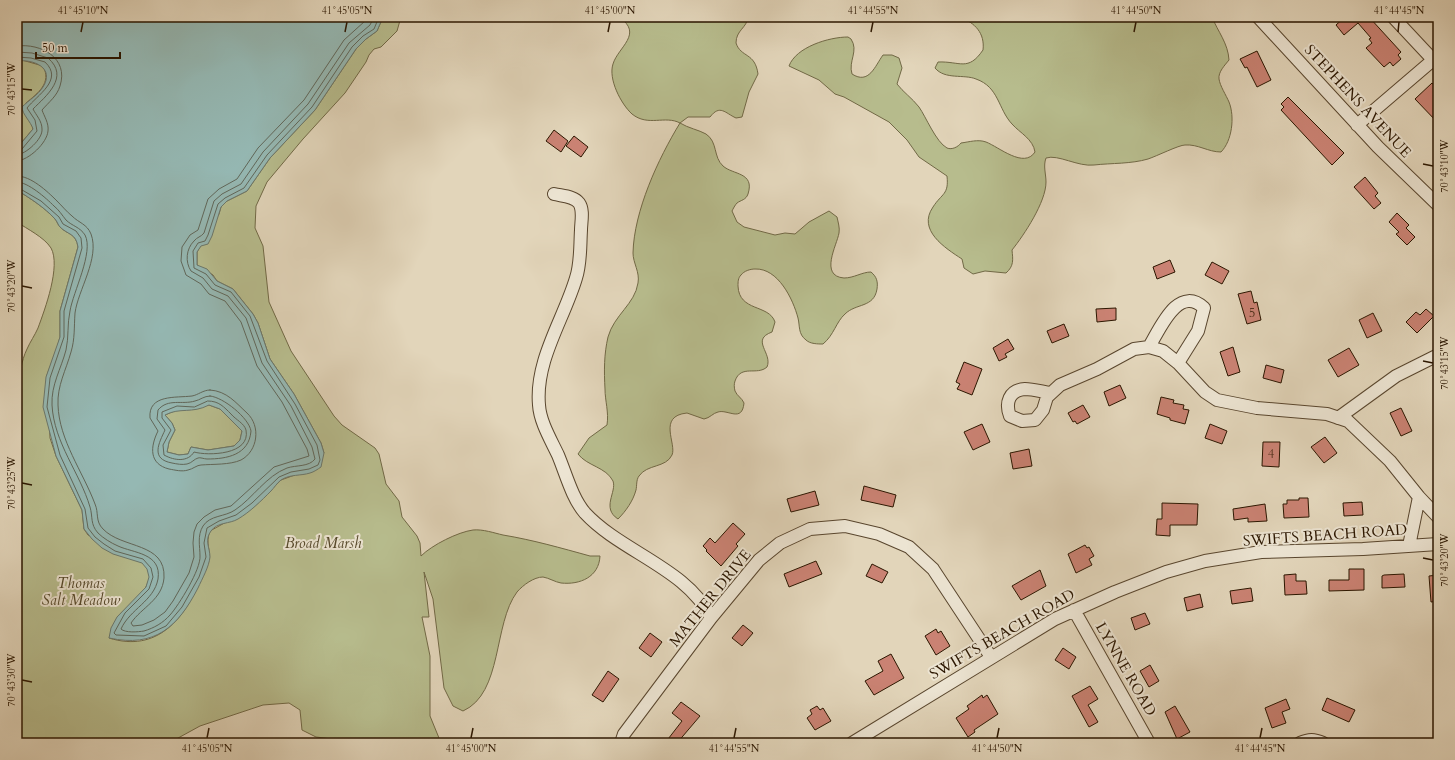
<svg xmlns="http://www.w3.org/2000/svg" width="1455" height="760" font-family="Cardo,serif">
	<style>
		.green { fill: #b7bc8d; stroke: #716946 }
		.water { fill: #95b8b3; stroke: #6b776b; fill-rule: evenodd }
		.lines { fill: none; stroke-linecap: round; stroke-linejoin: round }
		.shore { stroke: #60675a; stroke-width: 1 }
		.building { fill: #ca8273; stroke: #2b1600 }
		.minor-casing { stroke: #59462e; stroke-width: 14 }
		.minor { stroke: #ece4d2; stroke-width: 12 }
		.ticks { fill: none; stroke: #2b1600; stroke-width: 1.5 }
		.labels { text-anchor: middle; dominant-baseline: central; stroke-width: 4; stroke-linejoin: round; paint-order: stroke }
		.number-label { font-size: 13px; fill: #53311d }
		.street-label { font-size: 15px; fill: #2b1600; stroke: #ece4d2 }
		.park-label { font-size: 15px; font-style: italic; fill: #55482a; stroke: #ece4d2 }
		.neatline { fill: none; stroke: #2b1600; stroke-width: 1.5 }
		.ticks-label { font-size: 10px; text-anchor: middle; fill: #2b1600 }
	</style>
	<rect width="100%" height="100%" fill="#e2d5ba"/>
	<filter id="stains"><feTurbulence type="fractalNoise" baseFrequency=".005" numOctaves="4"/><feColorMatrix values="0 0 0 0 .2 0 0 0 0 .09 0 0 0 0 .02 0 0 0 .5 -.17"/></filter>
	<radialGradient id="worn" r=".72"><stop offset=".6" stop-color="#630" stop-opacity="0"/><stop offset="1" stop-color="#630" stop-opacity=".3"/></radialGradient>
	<path class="green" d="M383,17H401L397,31L381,47L374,49L369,55L366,62L345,93L303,139L267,182L256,206L255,228L263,246L269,302L291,351L334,416L342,425L375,448L379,454L386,484L399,501L402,517L417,536L420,543L421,556C432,545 458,532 473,530C483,529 494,533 503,535C533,540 561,548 590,556H600C599,577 580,585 561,583C555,582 549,578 543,577C534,577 523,585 517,592C493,624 503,693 463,711L453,706L444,688L433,599L424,572L429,617H422L430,656V716L439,738L437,743H335L332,739L316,737L302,730L300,710L289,703L263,705L200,726L169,743H17V388C20,376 21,361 27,349C30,342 35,335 38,328C45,309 61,266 51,248C44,237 27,229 17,222V190C31,199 44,207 55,219C57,221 58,225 60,227C68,235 76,233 78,247L60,311V337L57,348L47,375L50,438L56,456L82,510L84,529L88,535L144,560L152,573L145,589L109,638C157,653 185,619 201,578C204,572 208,565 209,558C211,550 205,544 210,531L255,506L281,480L303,472L324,453L321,443L294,394L270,359L258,323L253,314L233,289L217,281L213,275L197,265V252L219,214L221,207L227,201L247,191L270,158L315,110L356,49L366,39L377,31Z
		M619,17H748C747,28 736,30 736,43C741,58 755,52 758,74L749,92L742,117L736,118C725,113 720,104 710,117H688L680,123C688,128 699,130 706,134C718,142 713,157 723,166C733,175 755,172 748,194C746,200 741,200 737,203C735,205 733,209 732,211L737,222L744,227L775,235L785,233L795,234L809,222L829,211L837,217C838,222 840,228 839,233C837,245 819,276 844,278C854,278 862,272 871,272C877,277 878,282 877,289C874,308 856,303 845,314C836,322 834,335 823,344C818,344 810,344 806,340C798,334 800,326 798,318C793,299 778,268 755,269C750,269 744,271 741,275C738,278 738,282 738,286C739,312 769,304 775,322L772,332C750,340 773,353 767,367C757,376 741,364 735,381C734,384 734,387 735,391C737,396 742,398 744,403C742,423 728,409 718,412C713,413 710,418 704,419L687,413C657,416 677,444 672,455C666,468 647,464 639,476C636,480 637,486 636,490C633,501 626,511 618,519C601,508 617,492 613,481C606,467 587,466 578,454L589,438L607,425C609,412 605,401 605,389C604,371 604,354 608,337C614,315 635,304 638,283C640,272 633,263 633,253C634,211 658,159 680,123C665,115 648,127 632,114C621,104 608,79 613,64C618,47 644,34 619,17Z
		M960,17H1212C1218,32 1228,43 1229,60C1225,65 1218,72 1219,79C1220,86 1226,95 1229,102C1235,117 1232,141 1221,152C1208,152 1198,144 1185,145C1179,145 1157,156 1148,159C1131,164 1112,163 1094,165C1078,167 1058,154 1046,158C1043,166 1046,174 1046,182C1046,202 1024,235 1012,250C1013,260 1014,266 1006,273L985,271L973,274L964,268L962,259C945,248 917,230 933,207C942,193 949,195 947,176L919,157L907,140L889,122L844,97L835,94L819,80L789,66C796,47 829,37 848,37L851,39C859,51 848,61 852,74C869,85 875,66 883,55H892L899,58L902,68L897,84C903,92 912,98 919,107C926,117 936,142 947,148C952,150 958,147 961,143C969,142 978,139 986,142C999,147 1024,169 1035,152C1033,139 1020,133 1012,124C998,109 999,87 976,79C964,74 945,80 935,68L938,62C960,61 968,72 983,50C985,33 975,23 960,17Z
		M22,60L43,66C52,83 38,93 26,103L33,129L17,148V61Z
		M209,405L220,409L242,431L240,440L234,446L208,450L191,447L188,454L179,455L167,452L169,442L175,430L172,423L165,415L177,410Z"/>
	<path class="water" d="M17,17H383L377,31L366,39L356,49L315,110L270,158L247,191L227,201L221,207L212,236L208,244L201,246L197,252V265L207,269L217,281L233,289L253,314L258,323L270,359L294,394L321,443L324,453L321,467C318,469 314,472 310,473C301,476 290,474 281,480C277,483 274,488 271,491C261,501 250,512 238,519C230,524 217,522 211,531C204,540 210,548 210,557C209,567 202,579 198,588C178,627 155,648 109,638L111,628L117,617L146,587L149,577L147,569L142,563L113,554L102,548L92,539L84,529L82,510L56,456L43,407L46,377L60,337V311L78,247C76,233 68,235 60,227C58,225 57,221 55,219C44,207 31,199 17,190V148L33,129C31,122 22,114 22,107C29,100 38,95 43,87C55,68 34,59 17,61ZM209,405L220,409L242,431L240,440L234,446L208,450L191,447L188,454L179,455L167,452L169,442L175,430L172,423L165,415C180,407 192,414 209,405Z"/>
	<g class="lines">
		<path class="shore" d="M17,46C41,43 69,58 60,86C57,96 49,102 42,110C44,116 49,123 48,131C47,143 29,160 17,161
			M17,52L32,53L48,58C70,77 46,96 33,109C36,115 42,121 42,129C43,139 26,154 17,155
			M17,57L31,58L45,62C64,80 37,95 27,108L35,120L37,131L22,149L17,150
			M17,176C31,176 47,191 57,201C62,206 67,212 72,216C79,223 87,224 91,234C100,258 78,290 75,313C74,327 75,339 71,352C66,370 57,386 58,405C59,440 83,472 95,504C99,513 95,521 103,529C122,549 166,542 164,578C162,600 142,607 131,623L133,626L142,625L154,620L165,612L173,601L189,573L194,557L193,543L194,532L197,524L204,517L215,510L231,506L274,467L309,456L307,449L282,402L257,366L241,322L225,301L209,294L201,284L186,275L181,261L182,247L190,235L198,230L208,199L219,189L237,179L258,148L304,100L344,40L365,21L367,17
			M17,182C28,182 46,198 54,206C59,210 62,215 66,220C72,226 80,227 85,235C94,252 73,292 70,311C67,324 69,337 66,350C61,369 51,385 52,405C54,443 80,473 90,507C93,517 90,524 98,533C103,538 111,543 118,546C133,553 162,553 158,579C154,601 130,609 121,629C125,633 138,632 144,631C154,628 163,623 170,615C179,605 201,569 200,556C200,546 197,536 203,526C210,515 225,517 235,510C253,498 266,476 287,468C296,465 309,467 315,459L312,447L291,406L262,363L246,318L228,296L212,289L203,278L191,271C185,262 186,249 194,241C197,237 201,237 204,233L214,201L222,194L241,184L263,152L308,104L349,43L370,25L374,17
			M17,187L41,201L59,217L63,224L76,231L81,238L82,248L64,311V337L50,378L47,407L60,455L85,509L88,528L95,537L104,544L115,551L143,559L151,568L153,577L149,589L125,613L114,633L116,635L144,636L166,626L182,607L199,577L206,557L204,543L207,528L219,521L236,515L252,503L279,477L291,472L309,469L318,465L320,460L317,445L295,404L267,361L250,316L231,292L215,285L206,274L194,268L193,251L198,243L205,241L208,235L218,204L225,198L244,188L267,155L312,107L352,47L363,36L374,29L379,17
			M210,390C227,391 236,403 247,413C261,426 258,451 241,460C230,465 213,464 201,465C197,465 193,469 188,470C182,472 175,470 169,469C149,464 150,447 158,431L150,418C148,394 176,398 192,396C198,395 203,390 210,390Z
			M210,396C223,397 249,418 251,431C249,455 227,459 207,459C204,459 200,457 198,458C194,459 192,463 187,464C182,465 177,464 172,463C150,459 159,443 165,430L157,419L158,410C168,398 182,405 195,401C200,400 204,396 210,396Z
			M208,401C219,401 224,407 231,414C236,420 244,423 246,430C251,455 208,456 194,452C188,462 175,461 164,455L163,445L171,430L162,418V412L177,406L194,407Z"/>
	</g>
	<path class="building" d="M1345,17H1369L1401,52L1398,55L1401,59L1393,66L1390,62L1384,67L1366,48L1372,43L1369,39L1371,38L1358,23L1344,35L1336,25Z
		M1257,51L1271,80L1257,87L1247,67L1245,68L1240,59Z
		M1432,83L1438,90V123L1415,99Z
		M1288,97L1344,153L1332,165L1281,110L1284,107L1281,104Z
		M554,130L568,141L561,152L546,141Z
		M574,136L588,147L581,157L566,146Z
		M1365,177L1378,193L1375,196L1381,203L1374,209L1354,187Z
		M1397,213L1409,225L1406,228L1415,237L1407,245L1396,234L1399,232L1389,222Z
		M1170,260L1175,272L1157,279L1153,267Z
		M1212,262L1229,271L1222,284L1205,275Z
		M1251,291L1254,303L1257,302L1261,320L1247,324L1238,294Z
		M1116,308V320L1097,322L1096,309Z
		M1426,309L1434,316L1417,333L1406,322L1416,312L1420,315Z
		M1373,313L1382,331L1367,338L1359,320Z
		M1064,324L1069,336L1052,343L1047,331Z
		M1008,339L1014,349L1005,354L1007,357L999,361L993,348Z
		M1233,347L1240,372L1228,376L1220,352Z
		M1349,348L1359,365L1338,377L1328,360Z
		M964,362L982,369L972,395L957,389L960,384L956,382Z
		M1266,365L1284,370L1281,383L1263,378Z
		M1120,385L1126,398L1109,406L1104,392Z
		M1161,397L1174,400L1173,403L1184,405L1183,409L1189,410L1185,424L1170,420V418L1157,414Z
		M1083,405L1090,417L1077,424L1075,421L1073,422L1068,413Z
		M1401,408L1412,431L1401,436L1390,413Z
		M982,424L990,442L973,450L964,432Z
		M1210,424L1227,431L1222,444L1205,438Z
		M1325,437L1337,453L1324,463L1311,447Z
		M1263,442H1280L1279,467L1262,466Z
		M1029,449L1032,466L1013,469L1010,453Z
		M864,486L896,495L893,507L861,500Z
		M815,491L819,505L791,512L787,499Z
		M1299,498H1308L1309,517L1284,518L1283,504H1287V500H1299Z
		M1362,502L1363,515L1344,516L1343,503Z
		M1162,503L1198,504L1197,525H1170V536L1156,535L1157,519H1162Z
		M1265,504L1267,521L1248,522V518L1234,520L1233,509Z
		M733,523L745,534L736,544L738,546L721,566L706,551L707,550L703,546L710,538L715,543Z
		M1085,545L1087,548L1089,547L1094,556L1089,559L1092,565L1076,573L1068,554Z
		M816,561L822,574L789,587L784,574Z
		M872,564L888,572L882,583L866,576Z
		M1349,569H1364V590L1329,591V580H1349Z
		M1040,570L1046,586L1021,600L1012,586Z
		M1296,574V581H1306L1307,594L1285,595L1284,575Z
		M1404,574L1405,587L1382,588V576L1384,575Z
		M1438,575V601L1431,602L1429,576Z
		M1251,588L1253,601L1232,604L1230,591Z
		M1200,594L1203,607L1187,611L1184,598Z
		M1145,613L1150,624L1135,630L1131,618Z
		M743,625L753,633L742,646L732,638Z
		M936,629L938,633L941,631L950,646L936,655L925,636Z
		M650,633L662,642L651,657L639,648Z
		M1063,648L1076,657L1069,669L1055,660Z
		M891,654L904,678L874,695L865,681L883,671L878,661Z
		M1150,665L1159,681L1149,687L1140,671Z
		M608,671L619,679L603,702L592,695Z
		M1090,686L1098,699L1088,705L1098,722L1089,727L1072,696Z
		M982,695L983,698L987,695L998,714L974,730L975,732L968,737L956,718L969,709L967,706Z
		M1327,698L1355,710L1349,722L1322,710Z
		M1286,699L1290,709L1282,712L1286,723L1272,728L1265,708Z
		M681,702L700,716L677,743H665L682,721L672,713Z
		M817,706L820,710L823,708L831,721L815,730L807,718L812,714L810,710Z
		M1175,706L1190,732L1177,739L1165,712Z"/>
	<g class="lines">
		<g class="minor-casing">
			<path id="minor" d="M1258,17L1378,147L1438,205
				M1393,17L1437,64
				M1357,125L1433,60
				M554,194C562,196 574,196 579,203C584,210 581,222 581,230C580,246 581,263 576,278C564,319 535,360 539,405C540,422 551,440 558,455C566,474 572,498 585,513C621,552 688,569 711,618
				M1149,347L1163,351L1178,363
				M1050,393C1043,392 1033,389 1025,389C1009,390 1005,403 1010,416L1022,421L1035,420L1043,410L1047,397L1060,385L1097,369L1134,349L1149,347C1160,329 1178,284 1204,308L1198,331L1178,363L1205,392L1217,400L1257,408L1327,414L1348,421L1390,461L1419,497L1438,517
				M1338,418L1396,376L1438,355
				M1409,546L1419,497
				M1074,610L1149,743
				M621,743L624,734L711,618L759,560L780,543L810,529L845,526L879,534L909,547L933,569L991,657
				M852,743L1055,619L1115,592L1166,572L1205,561L1261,552L1363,549L1438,544
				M1300,743C1309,739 1314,739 1323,743"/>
		</g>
		<use href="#minor" class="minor"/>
	</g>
	<path class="ticks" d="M81,32L83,22M345,32L347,22M608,32L610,22M871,32L873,22M1134,32L1136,22M1398,32L1399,22M22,89L32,90M1423,164L1433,166M22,286L32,288M1423,361L1433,363M22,483L32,485M1423,558L1433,560M22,680L32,682M207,738L209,728M471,738L473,728M734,738L736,728M997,738L999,728M1260,738L1262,728"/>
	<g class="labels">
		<g class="number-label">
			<text x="1252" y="313">5</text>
			<text x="1271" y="454">4</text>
		</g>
		<g class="street-label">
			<text transform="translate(1358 101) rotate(47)">STEPHENS AVENUE</text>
			<text transform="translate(1325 535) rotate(-4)">SWIFTS BEACH ROAD</text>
			<text transform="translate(710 598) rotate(-51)">MATHER DRIVE</text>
			<text transform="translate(1002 634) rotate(-30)">SWIFTS BEACH ROAD</text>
			<text transform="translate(1126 669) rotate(60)">LYNNE ROAD</text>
		</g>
		<g class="park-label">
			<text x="323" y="543">Broad Marsh</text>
			<text x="81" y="583">Thomas<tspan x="81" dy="17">Salt Meadow</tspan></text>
		</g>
	</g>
	<rect width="1455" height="760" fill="none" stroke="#e2d5ba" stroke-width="44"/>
	<path d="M36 52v6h84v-6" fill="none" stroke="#2b1600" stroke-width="2"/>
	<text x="42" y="52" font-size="12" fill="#2b1600" stroke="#ece4d2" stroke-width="3" paint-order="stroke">50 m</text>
	<rect x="22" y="22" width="1411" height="716" class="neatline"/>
	<g class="ticks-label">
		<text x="83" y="14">41°45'10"N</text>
		<text x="347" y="14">41°45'05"N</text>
		<text x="610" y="14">41°45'00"N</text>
		<text x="873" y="14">41°44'55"N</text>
		<text x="1136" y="14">41°44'50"N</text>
		<text x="1399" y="14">41°44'45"N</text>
		<text transform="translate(11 89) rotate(-90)" y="4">70°43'15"W</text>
		<text transform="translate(1444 166) rotate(-90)" y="4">70°43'10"W</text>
		<text transform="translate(11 286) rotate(-90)" y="4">70°43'20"W</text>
		<text transform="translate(1444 363) rotate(-90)" y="4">70°43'15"W</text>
		<text transform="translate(11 483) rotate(-90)" y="4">70°43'25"W</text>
		<text transform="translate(1444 560) rotate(-90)" y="4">70°43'20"W</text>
		<text transform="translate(11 680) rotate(-90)" y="4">70°43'30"W</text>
		<text x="207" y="752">41°45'05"N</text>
		<text x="471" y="752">41°45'00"N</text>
		<text x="734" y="752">41°44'55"N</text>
		<text x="997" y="752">41°44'50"N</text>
		<text x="1260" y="752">41°44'45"N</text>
	</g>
	<rect width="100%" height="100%" filter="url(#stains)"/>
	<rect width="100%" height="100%" fill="url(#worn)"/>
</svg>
